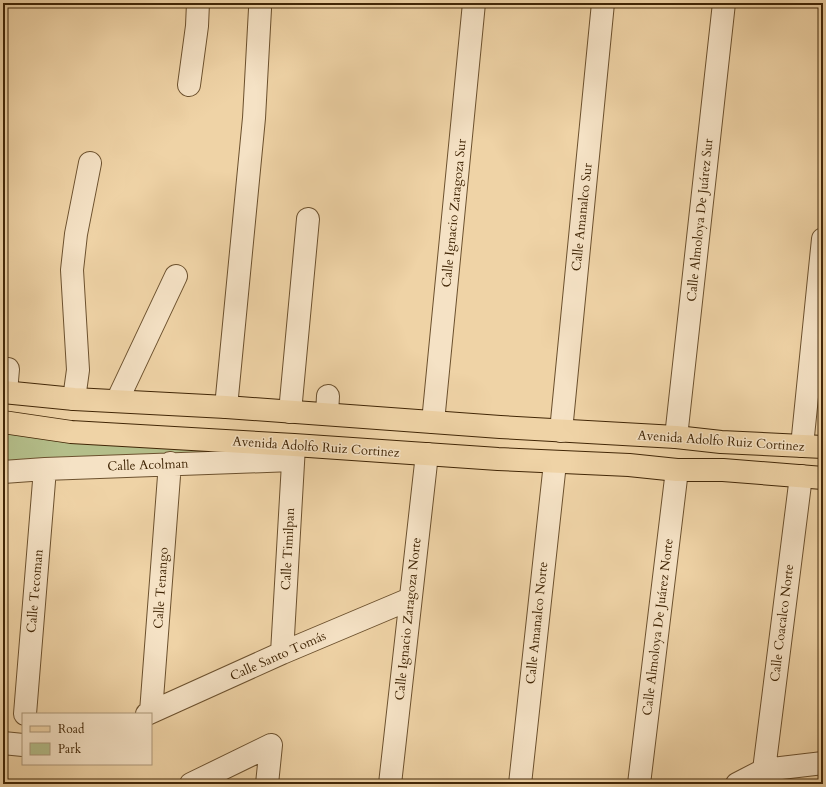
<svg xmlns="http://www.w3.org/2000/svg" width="826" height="787" font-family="Cardo,serif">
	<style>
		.green { fill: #b4be8a; stroke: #7a7248 }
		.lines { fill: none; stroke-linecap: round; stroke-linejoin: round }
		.minor-casing { stroke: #6c512e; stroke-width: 24 }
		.major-casing { stroke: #412606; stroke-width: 24 }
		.minor { stroke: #f5e2c5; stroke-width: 22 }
		.major { stroke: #efd3a6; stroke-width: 22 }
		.labels { text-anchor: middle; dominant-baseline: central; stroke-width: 3; stroke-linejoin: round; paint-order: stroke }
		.street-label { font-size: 13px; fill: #412606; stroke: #f5e2c5 }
	</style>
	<rect width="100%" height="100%" fill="#efd3a6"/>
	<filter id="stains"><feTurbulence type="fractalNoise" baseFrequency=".005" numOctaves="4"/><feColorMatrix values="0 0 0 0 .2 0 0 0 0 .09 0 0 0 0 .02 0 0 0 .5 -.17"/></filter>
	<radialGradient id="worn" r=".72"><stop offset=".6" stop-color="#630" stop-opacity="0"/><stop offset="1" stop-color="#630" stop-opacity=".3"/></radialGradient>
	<path class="green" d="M3,422L293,460L3,472Z"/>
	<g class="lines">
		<g class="minor-casing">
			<path id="minor" d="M189,85L197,26L198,3
				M6,392L8,369
				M74,399L78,370L72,270L76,234L90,163
				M117,401L176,276
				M226,407L254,118L260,9
				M290,412L308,219
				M327,414L328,396
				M433,422L474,3
				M561,431L603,3
				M676,437L724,3
				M802,446L823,239
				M3,472L45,469L293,460
				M282,653L294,446
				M151,712L170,463
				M25,714L45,469
				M147,714L282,653L410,599
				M3,743L23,745
				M764,770L801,476
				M191,784L271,745
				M267,784L271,745
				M390,784L427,454
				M520,784L555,463
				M639,784L677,470
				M737,784L764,770L823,763"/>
		</g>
		<g class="major-casing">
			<path id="major" d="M3,392L74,399L226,407L500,427L676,437L721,442L823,447
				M3,422L71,432L294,445L498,459L629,465L677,470H723L823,478"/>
		</g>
		<use href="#minor" class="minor"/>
		<use href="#major" class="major"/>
	</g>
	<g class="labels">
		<g class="street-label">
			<text transform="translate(454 213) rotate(-84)">Calle Ignacio Zaragoza Sur</text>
			<text transform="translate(582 217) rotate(-84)">Calle Amanalco Sur</text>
			<text transform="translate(700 220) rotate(-84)">Calle Almoloya De Juárez Sur</text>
			<text transform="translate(721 441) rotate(4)">Avenida Adolfo Ruiz Cortinez</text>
			<text transform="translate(316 447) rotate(4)">Avenida Adolfo Ruiz Cortinez</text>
			<text transform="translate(148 465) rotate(-2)">Calle Acolman</text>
			<text transform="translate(288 549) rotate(-87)">Calle Timilpan</text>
			<text transform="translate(161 588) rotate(-86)">Calle Tenango</text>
			<text transform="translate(35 591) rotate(-85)">Calle Tecoman</text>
			<text transform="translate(408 619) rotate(-84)">Calle Ignacio Zaragoza Norte</text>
			<text transform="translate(537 623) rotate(-84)">Calle Amanalco Norte</text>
			<text transform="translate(782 623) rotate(-83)">Calle Coacalco Norte</text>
			<text transform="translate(658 627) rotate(-83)">Calle Almoloya De Juárez Norte</text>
			<text transform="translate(278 656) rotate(-24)">Calle Santo Tomás</text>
		</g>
	</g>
	<rect width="826" height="787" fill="none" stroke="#efd3a6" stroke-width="16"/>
	<rect x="4" y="4" width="818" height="779" fill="none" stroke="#412606" stroke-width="2"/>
	<rect x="8" y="8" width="810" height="771" fill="none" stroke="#412606"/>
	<rect x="22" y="713" width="130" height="52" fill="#f5e2c5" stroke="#ad9779"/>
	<rect x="30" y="726" width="20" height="6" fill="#efd3a6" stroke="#ad9779"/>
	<text x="58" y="733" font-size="12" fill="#412606">Road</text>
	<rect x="30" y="743" width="20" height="12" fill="#b4be8a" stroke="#ad9779"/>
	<text x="58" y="753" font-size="12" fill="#412606">Park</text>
	<rect width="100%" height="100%" filter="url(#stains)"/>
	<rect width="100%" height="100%" fill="url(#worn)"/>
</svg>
